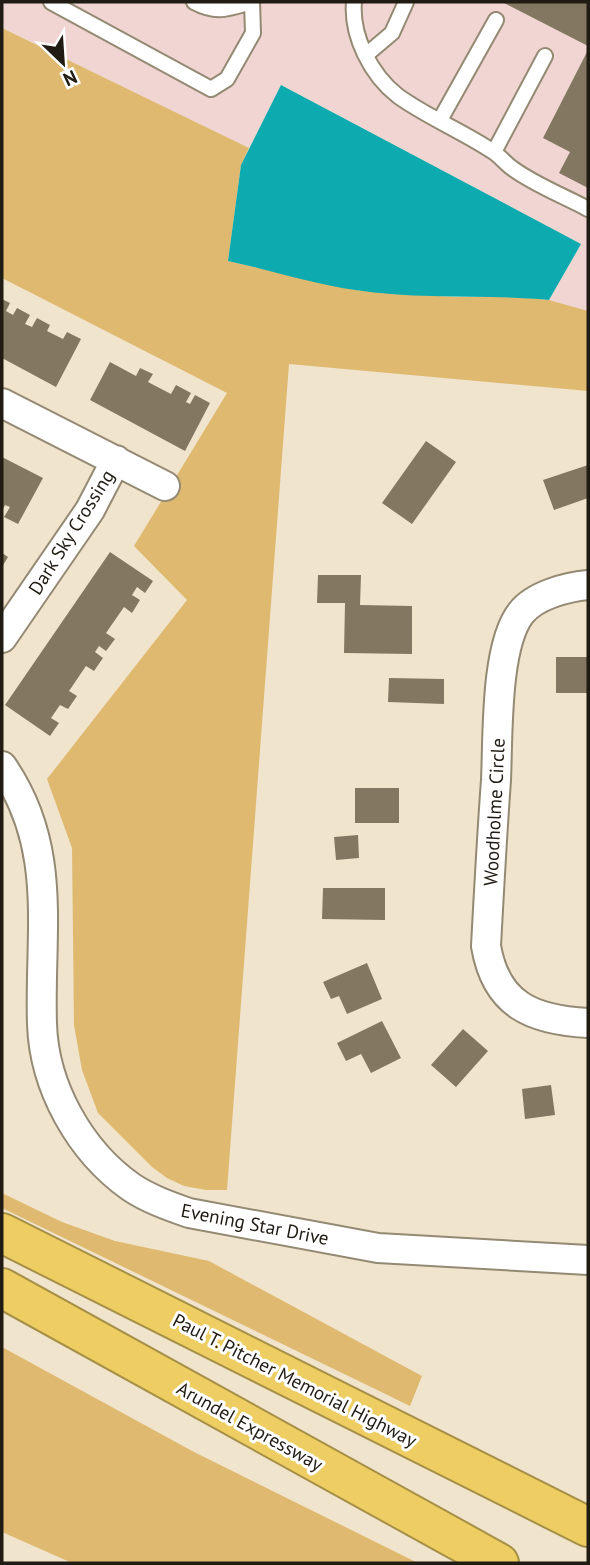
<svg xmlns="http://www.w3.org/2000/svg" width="590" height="1565" font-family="'PT Sans',sans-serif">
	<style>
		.commercial { fill: #f0d5d3 }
		.green { fill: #dfb970 }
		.water { fill: #0dabaf }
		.building { fill: #837762 }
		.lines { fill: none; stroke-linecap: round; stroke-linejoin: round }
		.lane-casing { stroke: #948973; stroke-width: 18 }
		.street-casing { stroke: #948973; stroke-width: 32 }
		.highway-casing { stroke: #a68f46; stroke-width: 42 }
		.lane { stroke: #fff; stroke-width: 14 }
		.street { stroke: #fff; stroke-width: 28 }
		.highway { stroke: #eece62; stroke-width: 38 }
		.labels { text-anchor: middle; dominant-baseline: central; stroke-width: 6; stroke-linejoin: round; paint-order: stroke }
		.street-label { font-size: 19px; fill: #201b13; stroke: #fff }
	</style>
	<rect width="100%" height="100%" fill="#f1e4cd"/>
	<path class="commercial" d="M2,2H588V311L549,300L581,244L282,85L249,148L2,28Z"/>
	<path class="green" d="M2,28L249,148L241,165L228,261L355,290L454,297H517L549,300L588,311V391L289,364L227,1190H206L184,1186L167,1178L152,1167L98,1113L82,1070L74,1025L72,848L47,779L187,600L134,546L227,393L2,278Z
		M2,1193L62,1222L115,1241L209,1261L422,1376L410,1406L2,1208Z
		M2,1347L194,1452L418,1563H72L2,1532Z"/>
	<path class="water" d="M281,85L581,244L549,300C485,294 419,300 355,290C312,284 270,270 228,261L241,165Z"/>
	<path class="building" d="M502,2H588V46Z
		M588,50V188L559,173L570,152L543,138Z
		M2,299L10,303L6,311L13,315L17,308L30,315L25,324L32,327L37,318L50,325L47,331L63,339L67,332L81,339L56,387L2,358Z
		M110,362L136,376L140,368L153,374L148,382L171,394L176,385L191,393L186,402L190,404L195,395L210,403L185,451L90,400Z
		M426,441L456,462L412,524L382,503Z
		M2,457L43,478L18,524L4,517L10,507L5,505L2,511Z
		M588,465V498L554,510L543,480Z
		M110,552L153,581L145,593L137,587L132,595L140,600L132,613L124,607L106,633L115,639L106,651L99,646L95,652L103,658L94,671L86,666L69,691L77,696L68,709L60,705L51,718L59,723L50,736L5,705Z
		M2,553L8,557L2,567Z
		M318,575H361L360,605L412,606V654L344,653L345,603H317Z
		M556,657H588V693H556Z
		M389,678L444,679V704L388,702Z
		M355,788H399V823H355Z
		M358,835L359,858L336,860L334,837Z
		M323,888H385V920L322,919Z
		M367,963L382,999L347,1014L339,996L331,999L323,982Z
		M382,1021L401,1058L371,1073L361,1054L346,1061L337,1043Z
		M463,1029L488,1051L456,1087L431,1065Z
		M551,1085L555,1115L525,1119L522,1089Z"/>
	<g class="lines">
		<g class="lane-casing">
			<path id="lane" d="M51,2L211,89L227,79L253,33L252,2
				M194,2C217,14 227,9 251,2
				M354,2C351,36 371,75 398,96C427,117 462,131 492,151C499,155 505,163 512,168C533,184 564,196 588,209
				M366,55L392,33L406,2
				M440,120L496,20
				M494,152L545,56"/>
		</g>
		<g class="street-casing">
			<path id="street" d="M2,403L165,486
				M588,585C567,587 535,595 521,613C495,646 498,738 496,780C492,835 489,890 486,946C496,1005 532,1020 588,1023
				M2,638L90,510L116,460
				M2,766C59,848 39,931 42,1024C44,1087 80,1151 131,1187C149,1199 169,1206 189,1213L378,1248L588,1260"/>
		</g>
		<g class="highway-casing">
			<path id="highway" d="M2,1233L588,1527
				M2,1288L499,1563"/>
		</g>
		<use href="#lane" class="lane"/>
		<use href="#street" class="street"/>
		<use href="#highway" class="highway"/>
	</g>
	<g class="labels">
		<g class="street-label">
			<text transform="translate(71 532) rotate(-58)">Dark Sky Crossing</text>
			<text transform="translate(494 812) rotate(-87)">Woodholme Circle</text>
			<text transform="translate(255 1224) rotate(11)">Evening Star Drive</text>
			<text transform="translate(295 1380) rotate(27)">Paul T. Pitcher Memorial Highway</text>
			<text transform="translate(250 1426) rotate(29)">Arundel Expressway</text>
		</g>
	</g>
	<rect width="590" height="1565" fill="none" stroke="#201b13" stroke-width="7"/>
	<g transform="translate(63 63) rotate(155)" stroke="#ffffff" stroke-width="5" paint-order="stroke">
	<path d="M0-5L12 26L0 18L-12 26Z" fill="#201b13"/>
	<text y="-10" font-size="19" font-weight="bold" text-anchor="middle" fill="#201b13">N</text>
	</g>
</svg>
